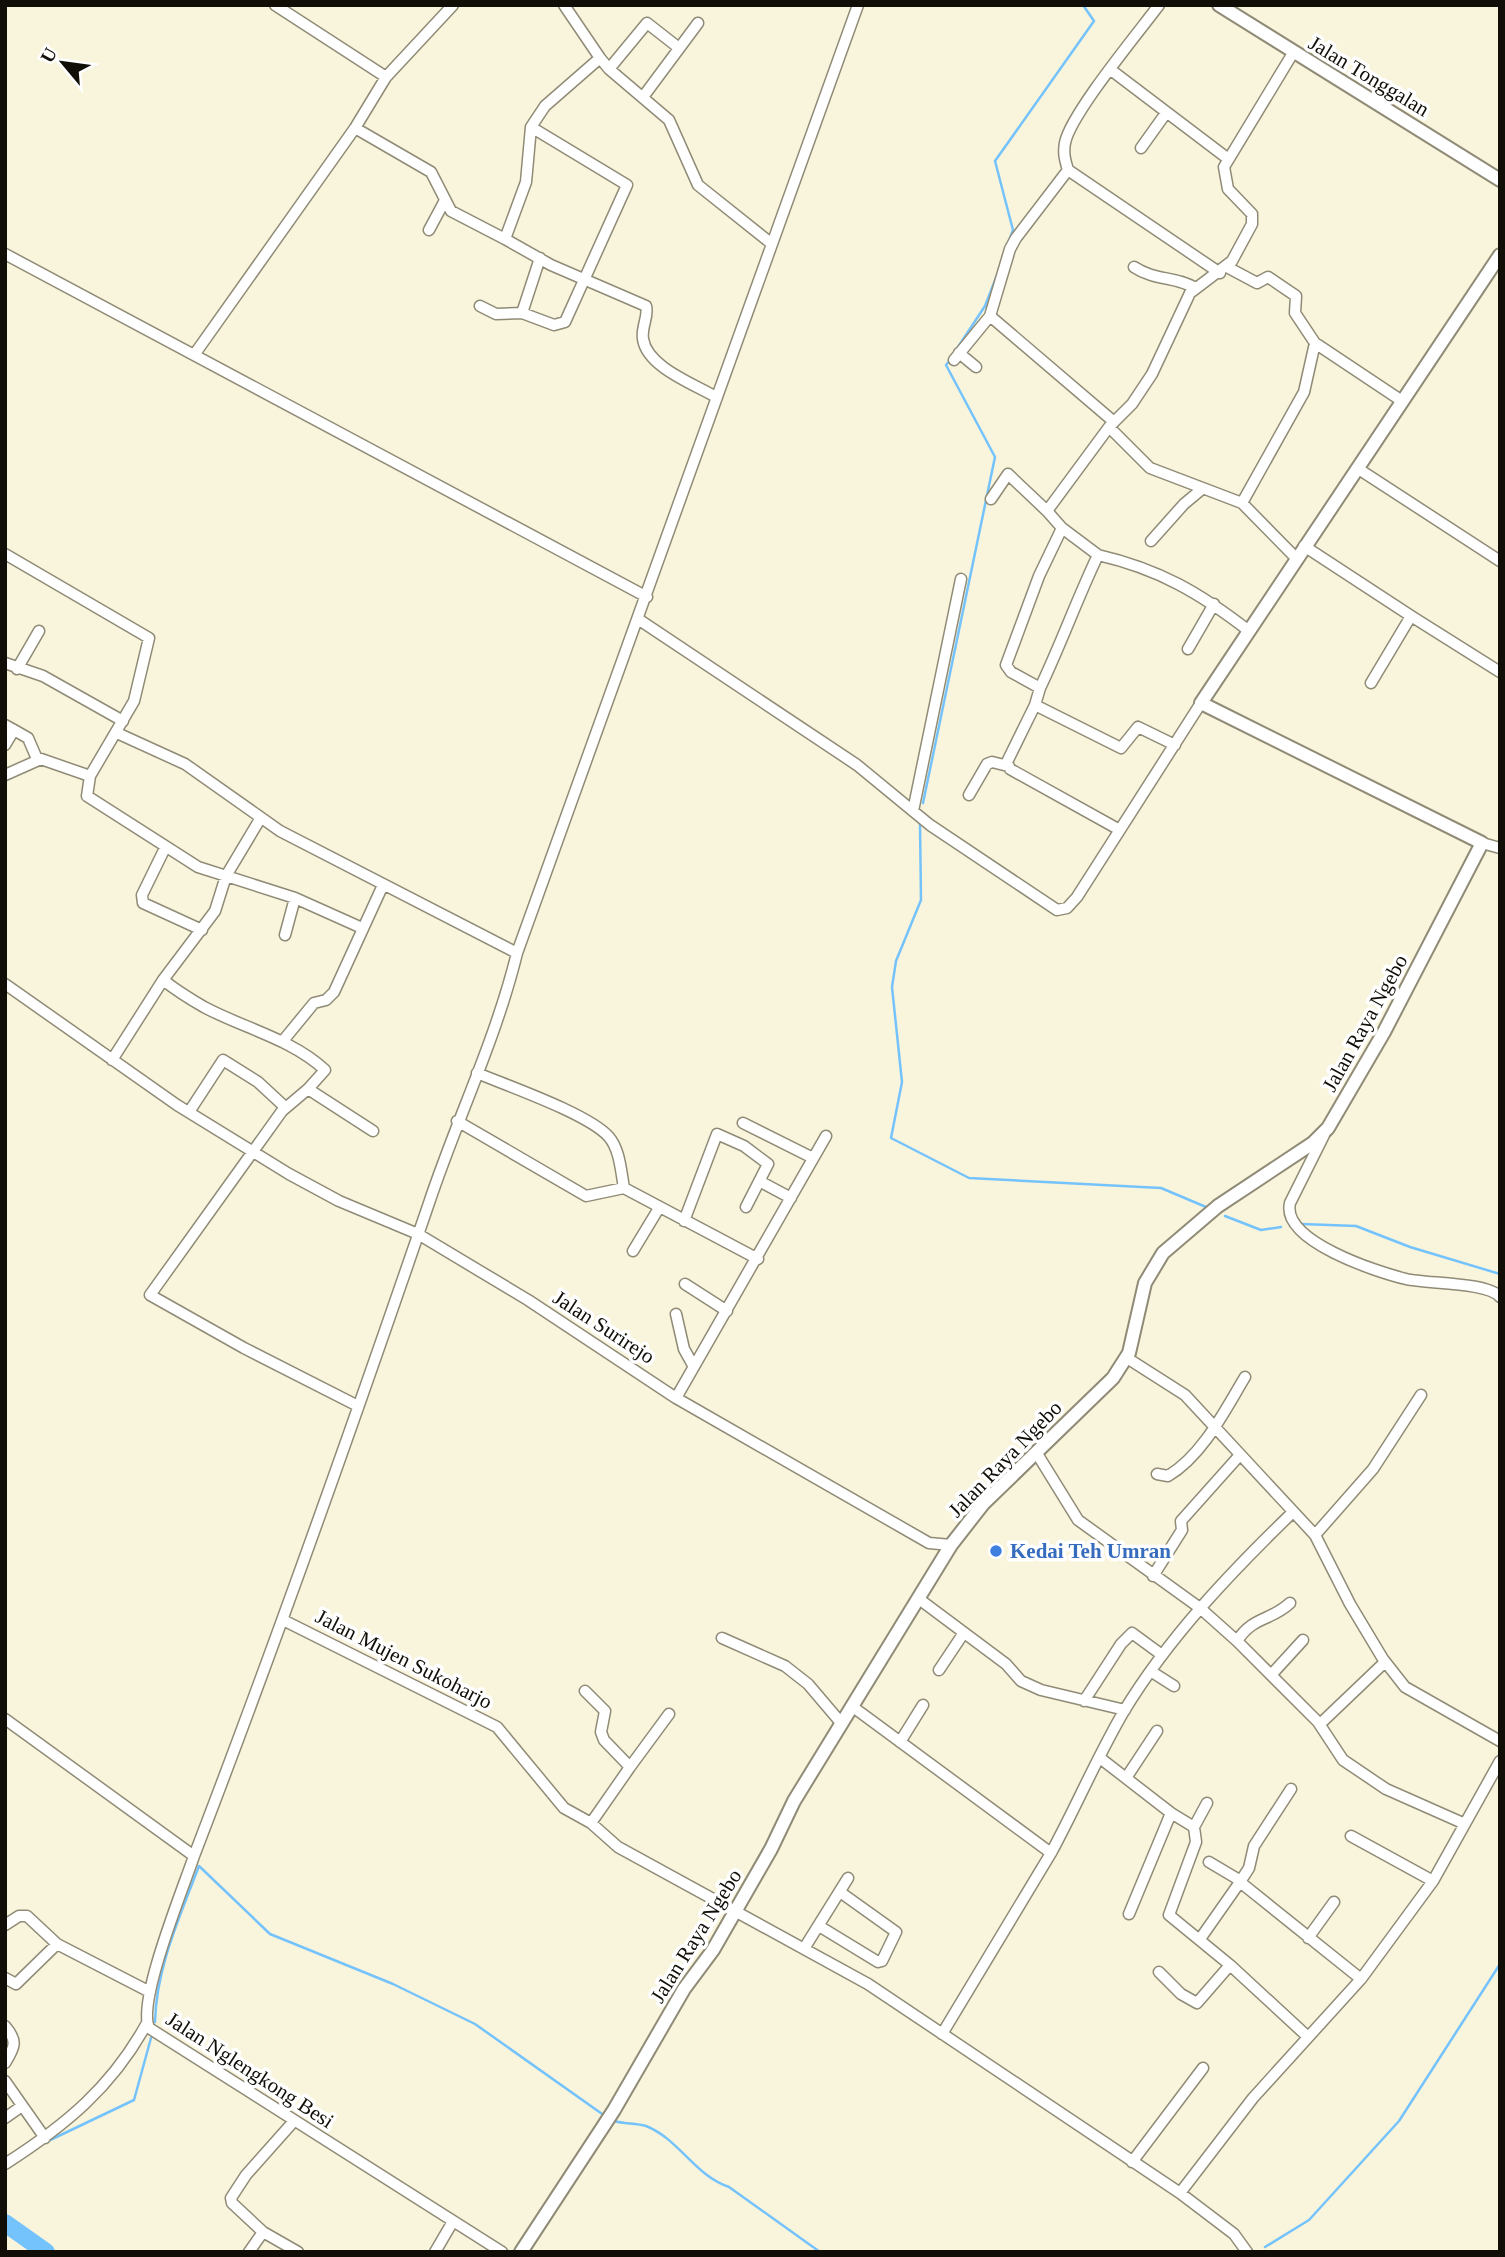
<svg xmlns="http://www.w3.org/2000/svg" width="1505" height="2257" font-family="Georgia,serif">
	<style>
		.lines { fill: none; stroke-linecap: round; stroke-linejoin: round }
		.stream { stroke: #75c3fc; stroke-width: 2.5 }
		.river { stroke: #75c3fc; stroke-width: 18 }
		.minor-casing { stroke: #908b76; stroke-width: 13 }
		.tertiary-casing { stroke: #908b76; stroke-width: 16 }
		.minor { stroke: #fff; stroke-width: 10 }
		.tertiary { stroke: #fff; stroke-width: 12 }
		.shop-dot { fill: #3f7fe0; stroke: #fff; stroke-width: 2.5 }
		.labels { text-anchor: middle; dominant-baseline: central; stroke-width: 7; stroke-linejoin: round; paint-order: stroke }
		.street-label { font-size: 21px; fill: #100e07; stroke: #fff }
		.shop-label { font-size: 21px; font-weight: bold; fill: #366cbe; stroke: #fff; text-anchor: start }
	</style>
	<rect width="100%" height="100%" fill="#f9f4dc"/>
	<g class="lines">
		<path class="stream" d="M1009,241L1013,230L995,161L1094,21L1083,5
			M958,347L985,306L999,270
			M923,803L995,457L946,365L951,359
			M920,824L921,900L896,961L892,987L902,1082L891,1138L969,1178L1161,1188L1206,1207
			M1225,1216L1261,1230L1281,1227
			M1302,1224L1356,1226L1410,1247L1500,1274
			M155,2022C156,1968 180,1916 199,1866L270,1934L393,1984L475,2024L605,2116
			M614,2121C624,2124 636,2123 646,2126C679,2139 695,2176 729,2187L820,2252
			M46,2142L134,2100L151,2038
			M1265,2247L1309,2220L1399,2121L1500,1964"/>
		<path class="river" d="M5,2223L46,2252"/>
		<g class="minor-casing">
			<path id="minor" d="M275,5L386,77
				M1293,53L1224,167L1228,189L1252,214V224L1232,261L1190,293L1152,374L1132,404L1109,427L1150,468L1242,503L1296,558
				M600,58L609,69L669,120L698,185L772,244
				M609,69L647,23L679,48
				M1111,70L1227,158
				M643,97L698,23
				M531,127L526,182L505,239L551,265L646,306C649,316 641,327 643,339C647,367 694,384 716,397
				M355,128L431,172L451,211L505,239
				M1141,148L1166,113
				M1068,170C1065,160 1063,153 1065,143C1070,115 1138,33 1159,5
				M429,230L444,202
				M5,254L647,597
				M1134,267C1155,281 1176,276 1195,288
				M1227,267L1257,283L1268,277L1296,296L1295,313L1315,343L1402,401
				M480,306L496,314L522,313L540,258
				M522,313L554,325L565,322L627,185L531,127L545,106L600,58L564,5
				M959,353L976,367
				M194,355L355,128L386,77L453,5
				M954,360L990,316
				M1113,421L990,316L1010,249L1016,238L1068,170L1220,273
				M1109,427L1047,511L1062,528L1039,576L1006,665L1011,672L1040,688L1035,705L1007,762L1010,769L1118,829
				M1357,468L1500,561
				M991,499L1008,474L1047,511
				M1242,503L1304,392L1315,343
				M1062,528L1098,555
				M1151,541L1184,504L1202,489
				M1304,546L1411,616L1371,683
				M5,554L149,638L134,701L90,776L87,796L198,867L295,898L362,928
				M1411,616L1500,672
				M638,619L857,765L930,825L1057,910L1067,908L1077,897L1201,703
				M1188,649L1214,604
				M5,663L43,676L123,721
				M17,669L39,631
				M1040,688C1061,644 1077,599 1098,555C1159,569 1200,593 1249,631
				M1035,705L1121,748L1138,727L1175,745
				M5,725L14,730L5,745
				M14,730L28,738L37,759
				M117,733L185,764L280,831L517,953
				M5,775L41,759L90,776
				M969,795L987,764L992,762L1008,766
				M913,811L961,579
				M1482,843L1500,848
				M165,848L142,895L143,903L202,930
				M285,935L295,898
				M163,980C176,990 190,999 204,1007C243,1028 292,1039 325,1070L308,1089L373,1131
				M5,984L177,1105L289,1174L339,1201L418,1234L528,1300L676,1398L929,1543L951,1545
				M282,1042L314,1003L326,1000L334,992L383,885
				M112,1060L163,980L215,911L226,876L260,819
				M477,1073C508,1086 589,1114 609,1137C620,1150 621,1172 624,1188
				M308,1089L282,1111L150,1295L244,1348L358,1406
				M189,1112L223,1060L258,1082L285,1107
				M457,1121L586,1196L624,1188L758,1259
				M743,1123L813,1158
				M1324,1135L1290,1203C1281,1241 1377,1272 1406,1279C1427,1284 1488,1282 1500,1297
				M761,1182L791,1198
				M684,1221L717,1134L744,1146L768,1164L746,1207
				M633,1251L659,1208
				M685,1284L727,1311
				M676,1314L684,1349L694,1367
				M1127,1358L1185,1395L1315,1535L1350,1604L1383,1659L1405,1687L1500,1741
				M676,1398L826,1136
				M1036,1452L1078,1520L1200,1608L1237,1641L1318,1722L1343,1760L1386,1789L1465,1824
				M1157,1474L1168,1476C1203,1455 1225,1410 1245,1377
				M1315,1535L1373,1469L1421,1395
				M1153,1576L1182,1530L1181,1521L1239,1456
				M919,1599L1006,1664L1021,1681L1041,1690L1125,1710
				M283,1620L497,1727L564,1808L591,1823L618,1847L868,1984L1180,2193L1234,2234L1247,2252
				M722,1638L785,1666L808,1684L842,1724
				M1237,1641C1253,1616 1271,1621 1290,1603
				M939,1670L963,1634
				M1152,1672L1174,1686
				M1272,1674L1303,1640
				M585,1691L605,1711L601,1732L604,1740L630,1767L591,1823
				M1084,1701L1121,1644L1132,1633L1162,1655
				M853,1707L1051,1853C1076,1807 1097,1757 1124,1711C1169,1637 1230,1573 1292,1513
				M5,1719L194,1856C183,1889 137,2001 149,2028L502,2252
				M1320,1724L1385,1662
				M900,1742L923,1705
				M1100,1758L1171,1813L1194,1827L1207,1803
				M630,1767L669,1714
				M1126,1778L1157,1731
				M1194,1827L1196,1842L1169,1915L1230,1965L1308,2037
				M1351,1836L1433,1881
				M194,1856C277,1640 354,1422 429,1203C457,1119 496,1039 517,953L858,5
				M1209,1862L1241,1881
				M1240,1882L1249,1868L1254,1846L1291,1789
				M1129,1914L1171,1813
				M5,1925L19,1916H27L57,1944L150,1992
				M819,1926L878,1962L882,1961L896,1932L840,1892
				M1308,1938L1334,1902
				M1200,1939L1240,1882L1361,1979
				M805,1947L848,1878
				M1159,1972L1181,1994L1197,2003L1230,1965
				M5,1978L16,1984L57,1944
				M5,2026C18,2041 15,2047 5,2063
				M942,2034L1051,1853
				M5,2081L45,2138
				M5,2118L22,2106
				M1132,2162L1203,2068
				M5,2164C66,2125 112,2087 147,2023
				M1180,2193L1253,2098L1361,1979L1433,1881L1500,1761
				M263,2232L298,2252
				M249,2252L263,2232L232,2203L231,2198L246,2175L294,2121
				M435,2252L452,2223"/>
		</g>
		<g class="tertiary-casing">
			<path id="tertiary" d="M1219,5L1500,180
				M521,2252L614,2110L684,1989L713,1950L771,1849L794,1801L951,1545L983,1504L1113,1378L1129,1353L1145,1283L1163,1253L1218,1206L1313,1143L1328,1128L1384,1032L1482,843L1201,703L1500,255"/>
		</g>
		<use href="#minor" class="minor"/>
		<use href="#tertiary" class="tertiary"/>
	</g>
	<circle class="shop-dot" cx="996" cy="1551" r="7"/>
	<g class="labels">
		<g class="street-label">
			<text transform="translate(1369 76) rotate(31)">Jalan Tonggalan</text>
			<text transform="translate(1365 1023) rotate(-61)">Jalan Raya Ngebo</text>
			<text transform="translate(604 1327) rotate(33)">Jalan Surirejo</text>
			<text transform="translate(1005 1459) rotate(-46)">Jalan Raya Ngebo</text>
			<text transform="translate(404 1659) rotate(27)">Jalan Mujen Sukoharjo</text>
			<text transform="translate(696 1936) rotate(-58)">Jalan Raya Ngebo</text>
			<text transform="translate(250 2070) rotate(33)">Jalan Nglengkong Besi</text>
		</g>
		<g class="shop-label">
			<text x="1010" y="1551">Kedai Teh Umran</text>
		</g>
	</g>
	<rect width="1505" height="2257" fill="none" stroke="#100e07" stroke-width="14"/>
	<g transform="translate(63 63) rotate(299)" stroke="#ffffff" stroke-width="5" paint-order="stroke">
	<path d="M0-5L12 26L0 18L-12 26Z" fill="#100e07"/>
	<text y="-10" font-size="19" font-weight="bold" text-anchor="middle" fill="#100e07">U</text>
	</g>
</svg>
